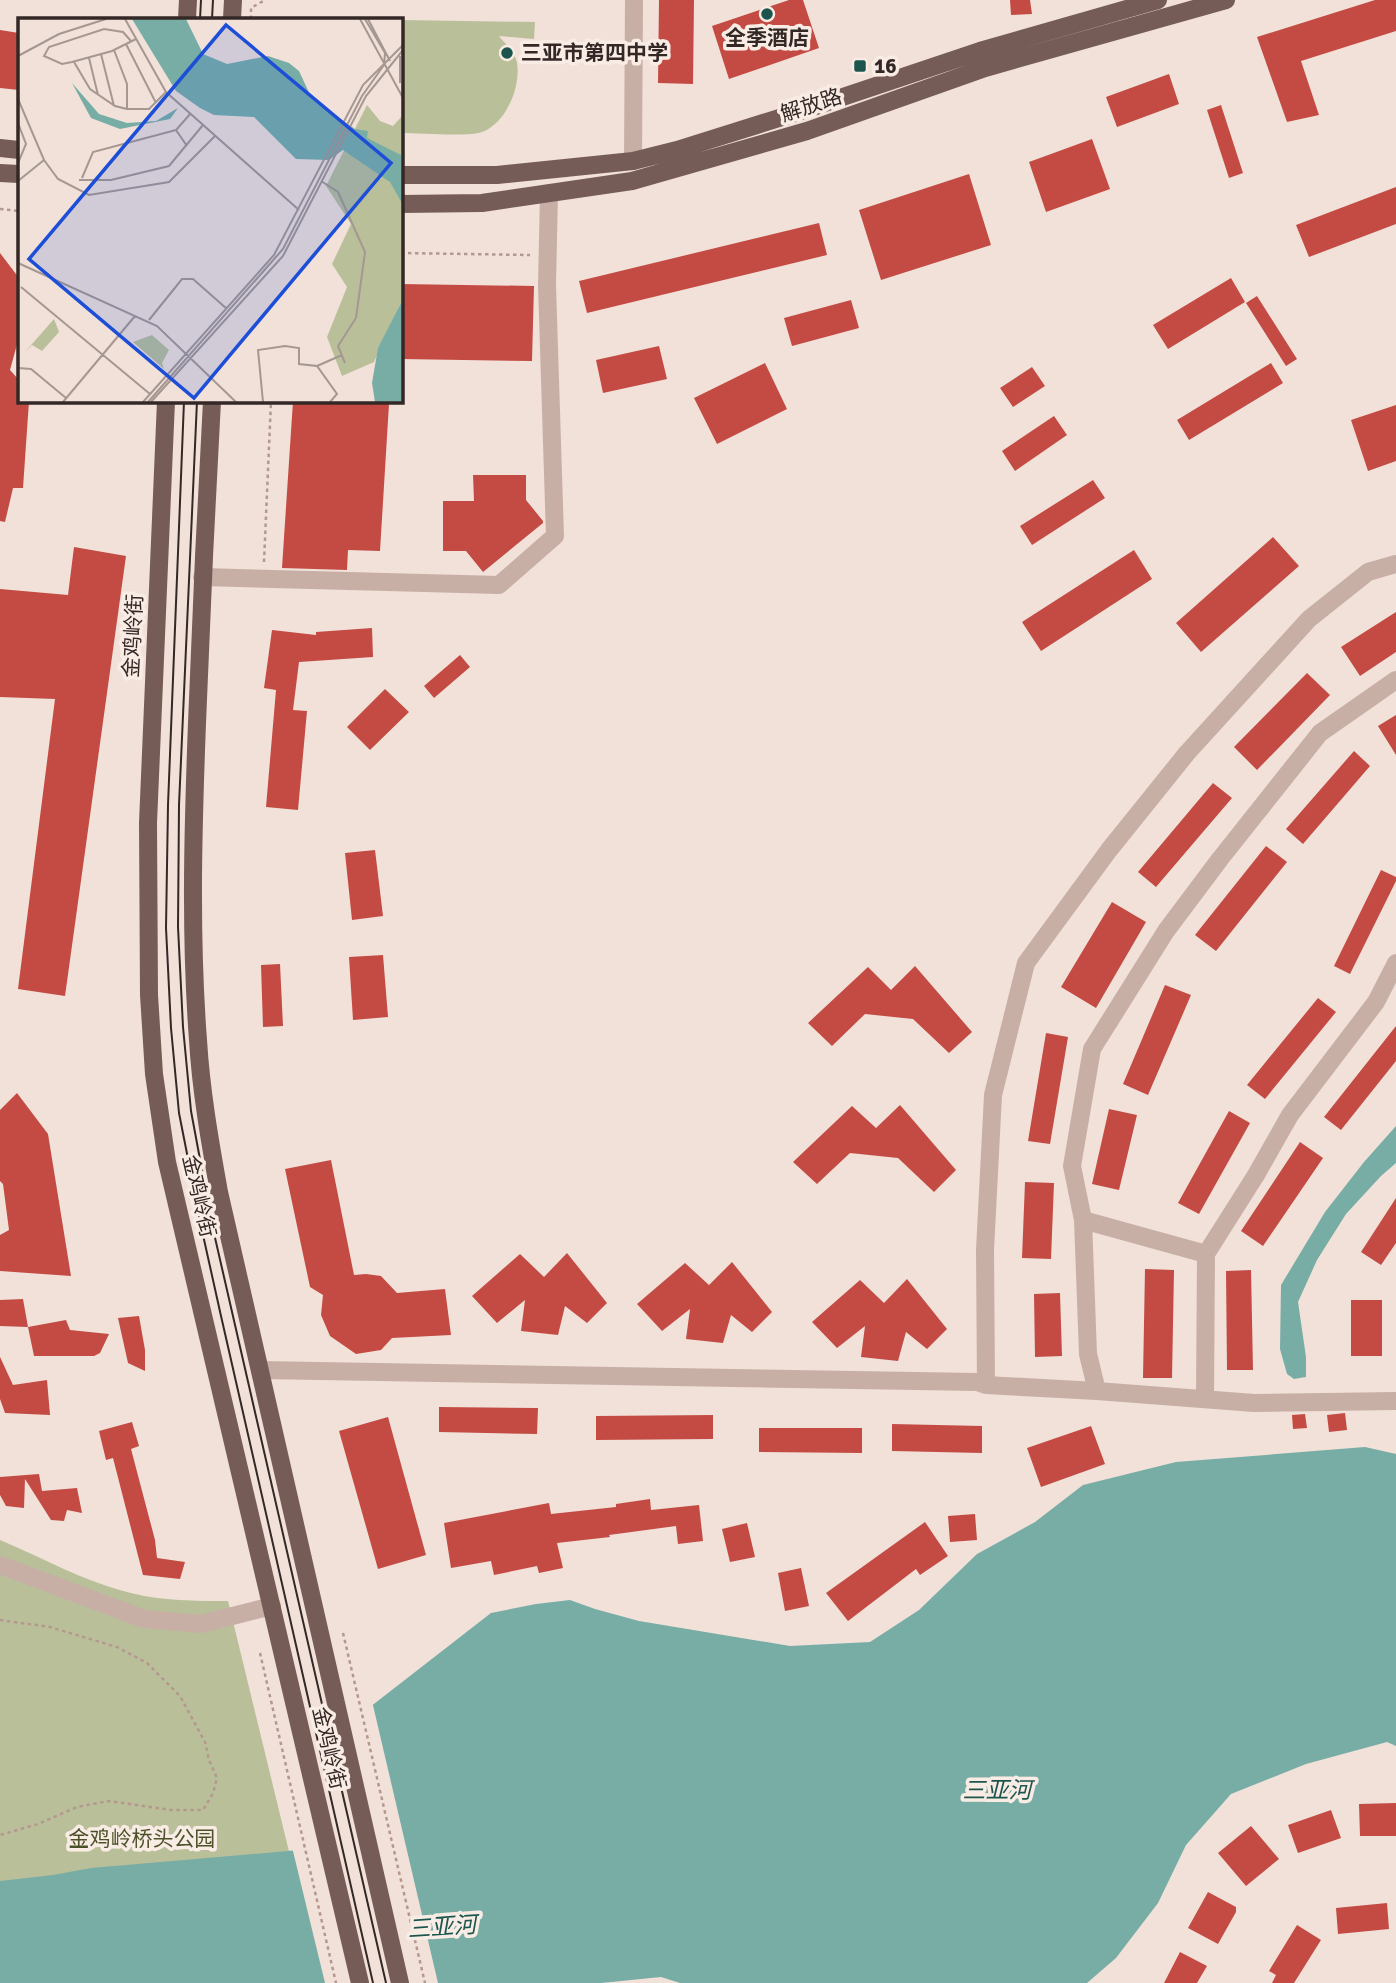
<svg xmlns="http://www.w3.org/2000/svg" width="1396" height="1983" font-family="Signika,'Noto Sans SC',sans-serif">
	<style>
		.green { fill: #b9bf99 }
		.water { fill: #78ada6 }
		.pier { fill: #f1e1d9 }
		.building { fill: #c44b43 }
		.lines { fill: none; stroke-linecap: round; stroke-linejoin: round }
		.path { stroke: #b4988f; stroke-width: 2.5; stroke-dasharray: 3.5 3.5; stroke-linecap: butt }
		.minor { stroke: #c8afa5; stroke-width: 18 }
		.major { stroke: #765c57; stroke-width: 18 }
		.tram { stroke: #342826; stroke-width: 2 }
		.poi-dot { fill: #1c554e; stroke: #f9ece5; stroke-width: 2.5 }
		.labels { text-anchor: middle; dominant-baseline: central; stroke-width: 7; stroke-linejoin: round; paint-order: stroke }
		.poi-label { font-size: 21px; font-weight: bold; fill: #342826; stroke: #f9ece5; text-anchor: start }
		.street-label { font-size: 21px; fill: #342826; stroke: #f9ece5 }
		.park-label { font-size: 21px; fill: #4b522a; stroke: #f9ece5 }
		.water-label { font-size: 23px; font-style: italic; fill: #1c554e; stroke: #f9ece5 }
		.inset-road { fill: none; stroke: #a59791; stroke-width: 2 }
		.view { fill: #1d4ed8; fill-opacity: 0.15; stroke: #1d4ed8; stroke-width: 3.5 }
		.inset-edge { fill: none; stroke: #342826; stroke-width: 3.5 }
	</style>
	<rect width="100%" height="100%" fill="#f1e1d9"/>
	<path class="green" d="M401,20L535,22L534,39L499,36C505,44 515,52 517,63C521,87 506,123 482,132C467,137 420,133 401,133Z
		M0,1540C43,1558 85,1582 131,1593C163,1601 195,1601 228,1601L321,1983H0Z"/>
	<path class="water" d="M1396,1126V1163L1381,1176L1346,1214L1317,1260L1298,1302L1306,1357V1377L1294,1379L1287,1374L1280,1349L1281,1285L1325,1212L1364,1162Z
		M1365,1447L1396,1454V1746L1387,1742L1306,1764L1231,1794L1186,1845L1158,1903L1116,1958L1087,1983H680L661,1977L601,1983H0V1881L53,1875L91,1868L299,1850L325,1742L491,1613L536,1604L570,1600L595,1609L639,1621L790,1646L870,1642L919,1610L977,1554L1035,1522L1083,1485L1176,1462Z"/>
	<path class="pier" d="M372,1701L438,1983H325L292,1847L296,1846L322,1740Z"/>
	<path class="building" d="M659,0H694L693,84L658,83Z
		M789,0H803L819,48L729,79L712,26Z
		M1010,0H1030L1032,14L1011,15Z
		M1375,0H1396V31L1301,61L1319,115L1287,122L1257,37Z
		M0,30L19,33V90L0,88Z
		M1169,74L1179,104L1117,127L1106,97Z
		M1221,105L1243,173L1229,178L1207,110Z
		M1092,139L1110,189L1046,212L1029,162Z
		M969,174L991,245L881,280L859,210Z
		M1396,187V224L1309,257L1296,225Z
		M819,223L827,255L587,313L579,281Z
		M0,253L19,278V337L10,370L19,380V401H29L23,488H13L5,522L0,521Z
		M1231,278L1245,302L1168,349L1153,325Z
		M401,284L534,286L532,361L401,359Z
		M1257,296L1297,359L1286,366L1246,303Z
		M851,300L859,328L792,346L784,318Z
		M659,346L667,379L603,393L596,360Z
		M765,363L787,409L717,444L694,398Z
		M1271,363L1283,383L1189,440L1177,420Z
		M1032,367L1045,386L1013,407L1000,388Z
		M293,401H346L389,404L380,551L348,550L347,570L282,568Z
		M1396,405V461L1368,471L1351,420Z
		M1054,416L1067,435L1015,471L1002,451Z
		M473,475H526V500L543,521V523L483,572L466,551H443V501H474Z
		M1093,480L1105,498L1032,545L1020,526Z
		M1273,537L1299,566L1201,652L1176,623Z
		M74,547L126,556L65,996L18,989L55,699L0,697V589L68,595Z
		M1134,550L1152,579L1041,651L1022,622Z
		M1396,612V652L1360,676L1341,647Z
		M372,628L373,657L299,662L293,710L307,711L298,810L266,807L276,690L264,688L272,630L316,635V632Z
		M460,655L470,667L434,698L424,686Z
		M1307,673L1330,695L1257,770L1234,747Z
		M385,689L409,712L370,750L347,727Z
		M1396,715V755L1378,726Z
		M1354,751L1370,766L1303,844L1286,829Z
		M1213,783L1232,798L1156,887L1138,872Z
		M1266,846L1287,862L1216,951L1195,935Z
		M375,850L383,916L352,920L345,853Z
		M1381,870L1396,877V881L1350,974L1334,966Z
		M1112,902L1146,922L1096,1008L1061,987Z
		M383,955L388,1017L353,1020L349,957Z
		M280,964L283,1026L263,1027L261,965Z
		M915,966L972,1032L949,1053L913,1019L865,1014L832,1046L808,1023L868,967L891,990Z
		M1165,985L1191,995L1148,1095L1123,1084Z
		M1318,998L1336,1012L1265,1099L1247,1085Z
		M1396,1026V1061L1341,1130L1324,1117Z
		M1046,1033L1068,1037L1050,1144L1028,1141Z
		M17,1093L48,1134L71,1276L0,1271V1235L9,1230L3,1184L0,1181V1110Z
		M900,1105L956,1170L934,1192L898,1158L850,1153L817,1184L793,1162L852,1106L876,1128Z
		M1109,1109L1137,1115L1119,1190L1092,1184Z
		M1229,1111L1250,1123L1199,1214L1178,1203Z
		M1300,1142L1323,1158L1263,1246L1241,1231Z
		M331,1160L354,1275L366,1274L381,1276L397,1293L445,1289L451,1335L392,1338L381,1350L356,1354L330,1336L321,1315L323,1295L310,1287L285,1169Z
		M1025,1182L1054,1183L1051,1259L1022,1258Z
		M1396,1198V1243L1381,1265L1361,1252Z
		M567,1253L607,1303L587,1323L565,1306L558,1335L521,1331L525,1300L497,1323L472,1296L520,1254L544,1277Z
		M732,1262L772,1312L752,1332L731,1315L723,1343L686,1339L690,1309L662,1331L637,1304L685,1263L709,1285Z
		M1145,1269L1174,1270L1172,1378H1143Z
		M1251,1270L1253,1370H1227L1226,1271Z
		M907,1279L947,1329L927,1349L906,1332L898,1361L861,1357L865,1326L837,1348L812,1322L860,1280L884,1303Z
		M1060,1293L1062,1356L1035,1357L1034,1294Z
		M23,1299L28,1327L0,1326V1300Z
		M1351,1300H1382V1356H1351Z
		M139,1316L145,1350V1371L128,1363L118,1318Z
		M66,1320L70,1330L109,1334L100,1353L94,1356H34L28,1327Z
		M0,1357L13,1385L47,1380L50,1415L5,1413L0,1399Z
		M439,1407L538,1408L537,1434L439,1432Z
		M1345,1413L1347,1430L1329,1432L1327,1415Z
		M1305,1414L1307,1428L1293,1429L1292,1415Z
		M713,1415V1439L596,1440V1416Z
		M388,1417L426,1555L378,1569L339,1431Z
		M132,1422L139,1446L131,1449L155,1540L157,1558L185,1562L180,1579L143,1575L113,1458L106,1460L99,1431Z
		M892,1424L982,1426V1453L892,1451Z
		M1091,1426L1105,1464L1041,1487L1027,1448Z
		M759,1428H862V1453L759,1452Z
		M39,1474L42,1491L77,1488L82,1513L67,1510L64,1521L51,1520L25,1479L24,1508L6,1506L0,1495V1477Z
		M650,1499L651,1510L699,1505L703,1541L678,1544L676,1526L609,1535L610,1537L557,1543L563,1568L539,1573L537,1566L494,1575L491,1561L451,1568L444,1523L549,1503L551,1514L616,1507V1504Z
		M975,1514L977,1540L950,1542L948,1516Z
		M925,1522L948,1556L920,1575L916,1569L848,1621L826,1593Z
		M747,1523L755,1557L730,1562L722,1529Z
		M801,1568L809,1606L785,1611L778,1573Z
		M1396,1803V1836H1360L1359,1804Z
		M1331,1810L1341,1838L1298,1853L1288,1825Z
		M1251,1826L1279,1859L1246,1886L1218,1853Z
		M1208,1892L1236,1907V1912L1218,1944L1188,1928Z
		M1387,1903L1389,1929L1338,1934L1336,1908Z
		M1297,1925L1321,1940L1294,1983H1272L1276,1975L1269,1971Z
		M1180,1952L1207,1966L1197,1983H1164Z"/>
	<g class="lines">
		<path class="path" d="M251,19V8L265,0
			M0,209L19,211
			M401,253L530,255
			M264,562L271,401
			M0,1620L50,1627L117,1647L147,1663L180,1696L205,1742L209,1760L217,1778L213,1793L203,1810H171L108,1801L77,1807L38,1824L0,1835
			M343,1633L425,1983
			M260,1653L336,1983"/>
		<path class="minor" d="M633,161L634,0
			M202,577L499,585L555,536L547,285L549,193
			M1083,1220L1206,1254L1205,1399
			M1206,1254L1256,1175L1290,1115L1376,1002L1396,963
			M260,1370L977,1382L986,1385L1097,1391L1254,1403L1396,1401
			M986,1385L985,1250L993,1095L1026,963L1109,850L1187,753L1309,619L1368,572L1396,564
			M1097,1391L1088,1354L1083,1220L1072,1166L1092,1049L1166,931L1220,859L1320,733L1396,680
			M0,1565L144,1619L201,1624L272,1606"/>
		<path class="major" d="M187,19L188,0
			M232,19L233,0
			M0,148L19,150
			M0,173L19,174
			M401,175H497L633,161L677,150L795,113L980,51L1158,0
			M401,204L482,203L632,181L807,131L985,68L1226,0
			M166,401L148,823L149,995L154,1074L167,1162L360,1983
			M212,401C206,508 201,616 197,723C193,829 190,935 198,1040C201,1091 210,1142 219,1192L400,1983"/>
		<path class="tram" d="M200,19L201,0
			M212,19L213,0
			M184,401L168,805L166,928L171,1028L179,1113L203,1235L221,1316L373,1983
			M197,401L179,805L178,927L183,1027L191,1111L213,1229L386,1983"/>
	</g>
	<g class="poi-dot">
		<circle cx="767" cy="14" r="7"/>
		<circle cx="507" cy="53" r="7"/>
		<rect x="853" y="59" width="14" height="14" rx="3.5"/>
	</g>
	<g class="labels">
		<g class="poi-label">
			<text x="767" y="38" text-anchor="middle">全季酒店</text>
			<text x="521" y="53">三亚市第四中学</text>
			<text x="874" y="66">16</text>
		</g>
		<g class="street-label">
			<text transform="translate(811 105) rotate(-18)">解放路</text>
			<text transform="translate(133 636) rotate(-87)">金鸡岭街</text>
			<text transform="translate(199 1196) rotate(77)">金鸡岭街</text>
			<text transform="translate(329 1748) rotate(77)">金鸡岭街</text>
		</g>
		<g class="park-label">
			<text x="142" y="1839">金鸡岭桥头公园</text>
		</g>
		<g class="water-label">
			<text x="997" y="1790">三亚河</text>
			<text transform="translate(442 1927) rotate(-4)">三亚河</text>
		</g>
	</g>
	<g transform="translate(18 18)">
		<rect width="385" height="385" fill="#f1e1d9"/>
		<path d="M349,87L362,103L375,108L385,97V280L356,344L324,358L309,319L329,269L314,246L333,206L308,168ZM36,301L41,314L24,333L14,327L7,334ZM134,317L151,332L144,345L146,351L115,324Z" fill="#b9bf99"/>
		<path d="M114,1H168L185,36L209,46L250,38L271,45L281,53L294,81L337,111L350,113L349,120L383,137L385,187L372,164L325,132L311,142L278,141L236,99L196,97L182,90L158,73ZM54,65L81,96L109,105L138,103L160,90L152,101L102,111L73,100ZM385,281V384H357L354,365L360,330Z" fill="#78ada6"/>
		<path class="inset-road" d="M107,1L148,74L281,192M342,1L385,80M350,1L372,43M113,23L105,14L86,11L31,29L26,38L44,46L54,44L94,33L118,21M108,26L138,85M96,32L109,66V91H131L148,74M83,36L96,88M0,38L41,16L88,1M71,40L80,77M56,44L72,71L97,88L109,91M382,65V38M0,81L26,142L40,161L71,177L151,164L197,118M0,105L8,126L0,145M169,128L158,112L173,95M64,160L75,134L158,112M61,162H93L151,148L185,107M0,163L26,142M303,163L320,174L347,234L338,300L320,328L327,345M0,245L139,308L218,384M3,269L132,376M131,302L164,261H175L209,291M299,348L324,337M0,350L13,351L48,380M45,384L117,298M125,384L256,237L345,67L385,27M130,384L265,231L344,78L366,47L367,35L347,1M133,384L265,238L348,78L385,32M245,384L240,332L267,328L281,330V346L299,348L319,376L312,384"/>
		<path class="view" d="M208,7L373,145L176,380L11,241Z"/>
		<rect width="385" height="385" class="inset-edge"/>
	</g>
</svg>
